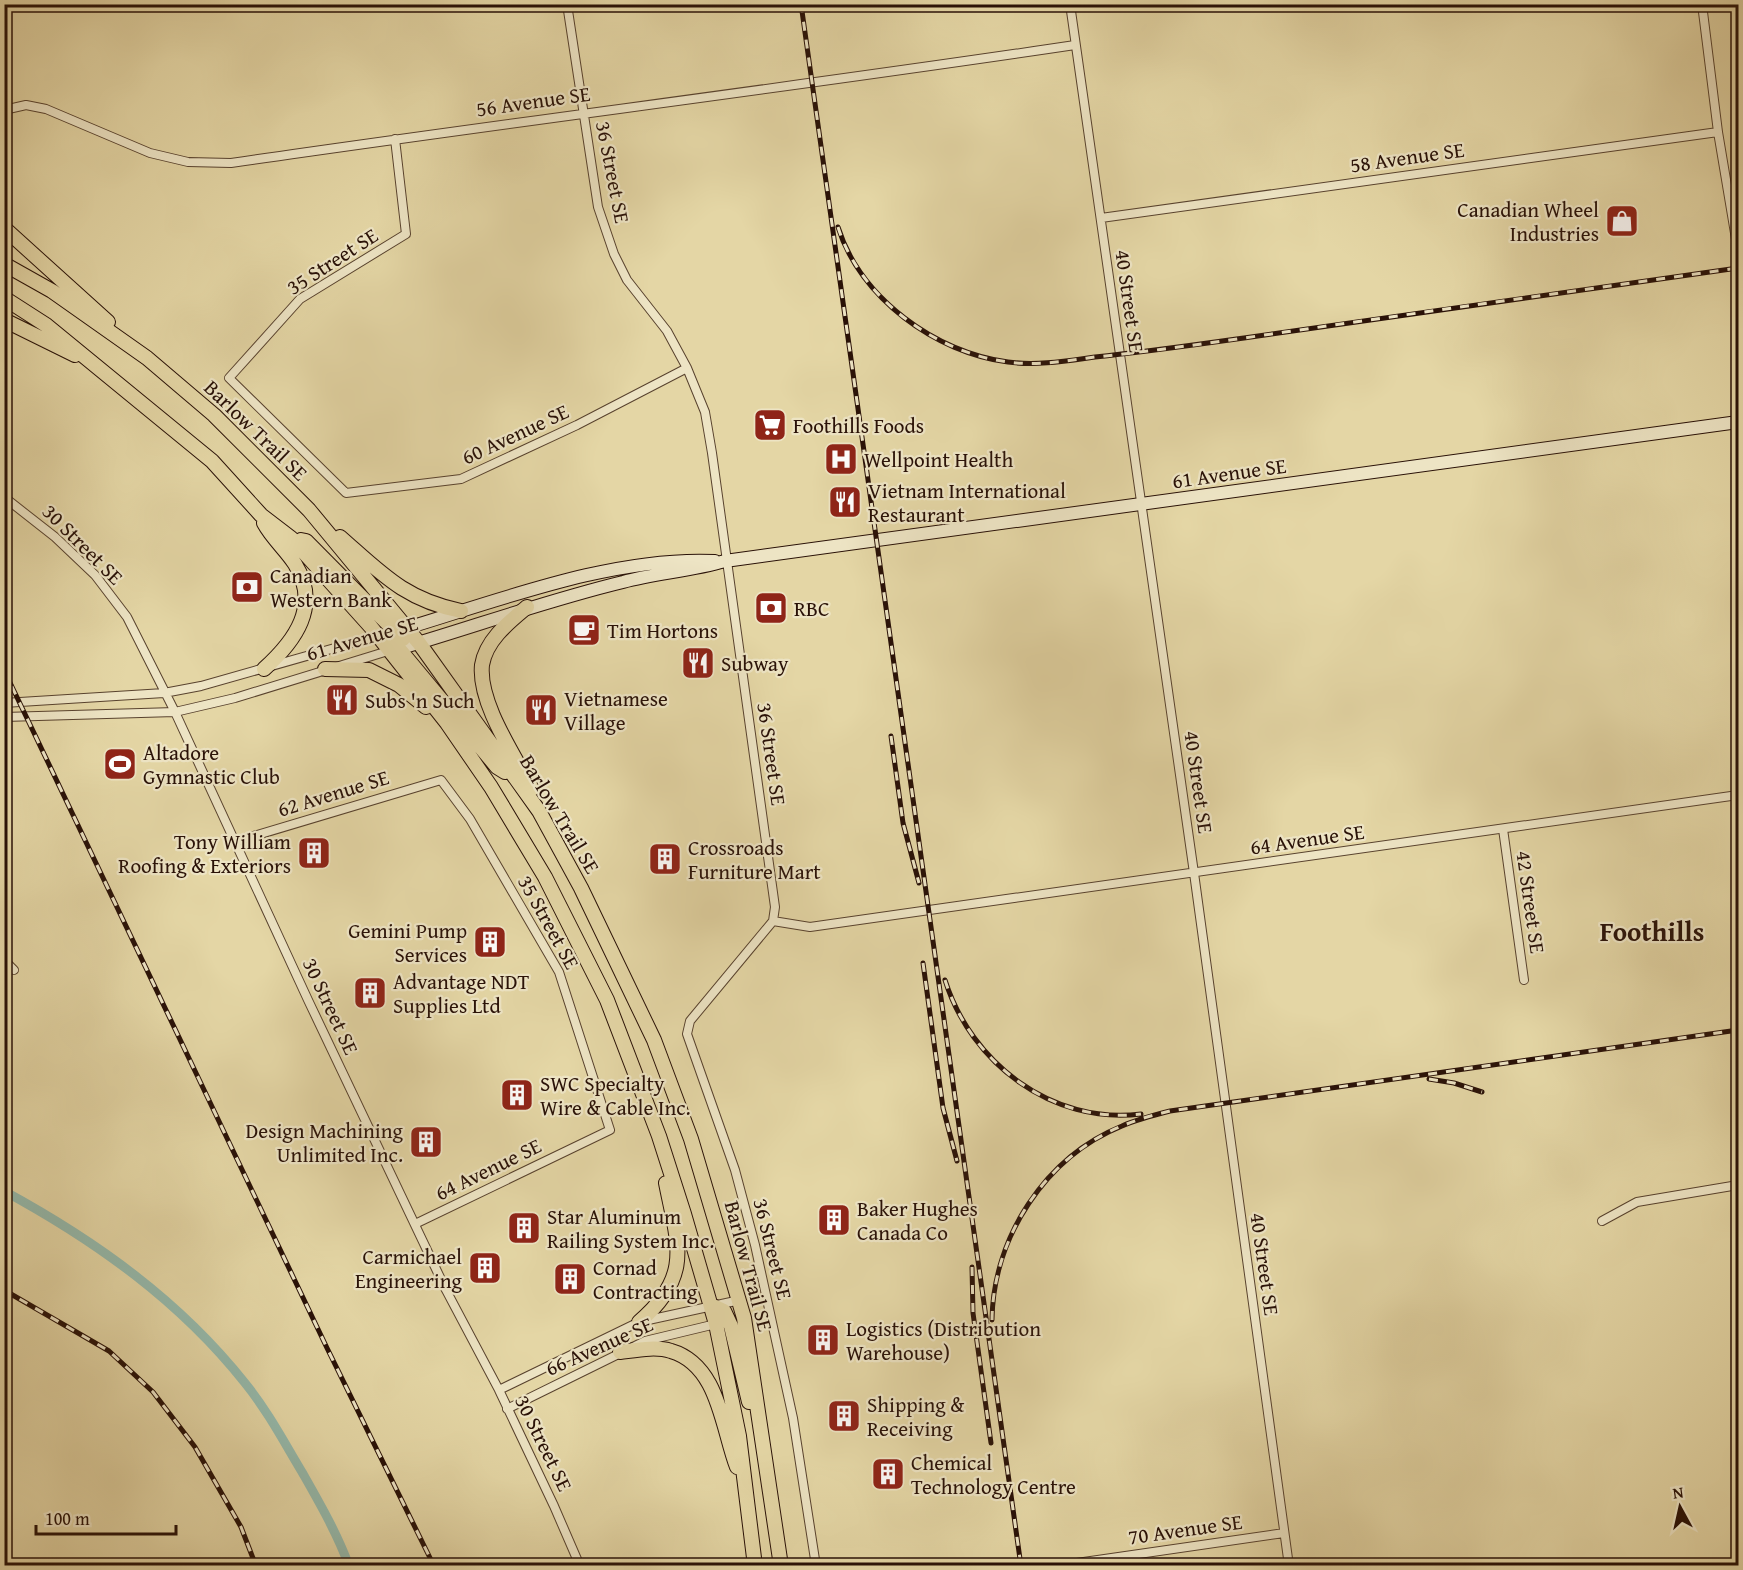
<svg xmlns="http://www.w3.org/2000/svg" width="1743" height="1570" font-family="'Gentium Book Plus',serif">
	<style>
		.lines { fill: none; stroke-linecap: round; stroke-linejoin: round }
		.canal { stroke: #95b9ab; stroke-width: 9 }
		.street-casing { stroke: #58422e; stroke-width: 10 }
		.secondary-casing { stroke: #291107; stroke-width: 14 }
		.primary-casing { stroke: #291107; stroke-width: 16 }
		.street { stroke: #ede4c4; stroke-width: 8 }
		.secondary { stroke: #ede4c4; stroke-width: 12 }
		.primary { stroke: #e4d6a5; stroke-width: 14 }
		.rail-casing { stroke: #291107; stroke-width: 5 }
		.rail { stroke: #ede4c4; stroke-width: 3; stroke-dasharray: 9; stroke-linecap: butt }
		.labels { text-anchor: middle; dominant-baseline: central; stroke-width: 4.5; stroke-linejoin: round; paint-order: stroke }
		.street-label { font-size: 21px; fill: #291107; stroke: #ede4c4 }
		.poi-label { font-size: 21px; fill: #291107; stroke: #ede4c4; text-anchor: start }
		.district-label { font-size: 27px; font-weight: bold; fill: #291107; stroke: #ede4c4 }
	</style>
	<rect width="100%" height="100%" fill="#e4d6a5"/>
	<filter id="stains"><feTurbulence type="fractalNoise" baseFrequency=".00333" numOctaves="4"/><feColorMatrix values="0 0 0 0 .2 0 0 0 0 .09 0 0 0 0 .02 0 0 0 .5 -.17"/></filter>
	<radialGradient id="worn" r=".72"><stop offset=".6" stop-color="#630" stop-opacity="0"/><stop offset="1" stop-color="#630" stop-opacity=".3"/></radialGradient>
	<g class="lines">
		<path class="canal" d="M4,1191C96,1241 180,1301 245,1383C267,1410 284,1442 302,1472C319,1502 337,1533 349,1566"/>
		<g class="street-casing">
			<path id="street" d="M567,4L598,207L614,254L627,280L667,331L687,368L705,412L712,453L775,907L773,921L690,1021L687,1034L735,1170L755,1245L793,1418L816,1566
				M1070,4L1194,873L1289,1566
				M1702,4L1718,132L1738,251
				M4,110L26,105L46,109L150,153L188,162L231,163C512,122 794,87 1075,45
				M395,139L406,234L300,299L229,378L346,493L461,479L577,425L687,368
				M1101,218L1718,132
				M4,497L55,537L95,575L127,617L175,712L308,1000L446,1290L499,1390L554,1506L580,1566
				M4,703L164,693L201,686L377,636
				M4,717L175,712L235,698L388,651
				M1503,829L1524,980
				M237,841L441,780L470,819L559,972L610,1130L415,1224
				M773,921L810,927L1738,795
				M4,960L14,970
				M1602,1221L1637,1202L1738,1185
				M499,1390L639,1322L740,1300
				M507,1409L645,1341L720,1323
				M1056,1566L1284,1533"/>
		</g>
		<g class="secondary-casing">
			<path id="secondary" d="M400,630C498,601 612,556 715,561
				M391,651C468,629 544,601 623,582C657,573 691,571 725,561L1738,422"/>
		</g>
		<g class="primary-casing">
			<path id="primary" d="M4,228L108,322
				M4,264L52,291L147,358L214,415L309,510L419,643L539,811L581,888L654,1040L691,1139L744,1318L781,1566
				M4,298L46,325L212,461L261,515L291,538L371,627L447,723L491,787L545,877L607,1000L659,1136L684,1214L716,1324L739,1436L755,1566
				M4,320L75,355
				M264,523C272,538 286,550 295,564C321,606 295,641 264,669
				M340,537C381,573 405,600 461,611
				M301,540L306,541L403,639
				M527,607C509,622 486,640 482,665C478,703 515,756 532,789
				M377,636L390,638L497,767L505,772
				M325,669L369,670L399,685L426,707
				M711,1305L724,1311L731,1326L749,1402
				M639,1322C693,1276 678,1244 666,1183
				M620,1352C636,1350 656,1346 671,1351C719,1365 722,1428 737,1467"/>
		</g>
		<use href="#street" class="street"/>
		<use href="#secondary" class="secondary"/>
		<use href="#primary" class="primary"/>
		<g class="rail-casing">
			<path id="rail" d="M801,4L1021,1566
				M838,227C860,298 936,353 1008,362C1037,366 1066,361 1095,357C1145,352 1194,345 1244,338C1409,314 1574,291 1738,268
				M4,670L327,1348L434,1566
				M891,736L903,823L919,883
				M923,963L943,1108L957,1161
				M945,980C971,1063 1052,1125 1141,1114
				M1429,1079L1454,1083L1482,1092
				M972,1267L973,1313L991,1443
				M4,1290L109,1351L153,1392L195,1447L241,1527L256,1566
				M992,1320C993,1238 1045,1157 1122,1126C1138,1119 1154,1115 1170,1111L1738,1030
				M4,1553L16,1566"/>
		</g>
		<use href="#rail" class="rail"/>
	</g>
	<defs>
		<g id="shop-square" transform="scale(1.725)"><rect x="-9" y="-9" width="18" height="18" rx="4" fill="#8f2418" stroke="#ede4c4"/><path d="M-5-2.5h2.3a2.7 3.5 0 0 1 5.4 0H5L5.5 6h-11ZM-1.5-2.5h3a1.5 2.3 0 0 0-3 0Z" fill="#fff"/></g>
		<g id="supermarket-square" transform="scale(1.725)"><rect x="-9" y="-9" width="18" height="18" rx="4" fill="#8f2418" stroke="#ede4c4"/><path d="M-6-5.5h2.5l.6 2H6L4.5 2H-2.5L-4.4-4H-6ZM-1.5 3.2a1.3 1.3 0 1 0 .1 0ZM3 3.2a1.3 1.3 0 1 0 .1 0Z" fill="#fff"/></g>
		<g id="hospital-square" transform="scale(1.725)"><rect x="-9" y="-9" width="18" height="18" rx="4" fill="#8f2418" stroke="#ede4c4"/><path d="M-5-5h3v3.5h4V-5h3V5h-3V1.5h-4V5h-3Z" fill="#fff"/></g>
		<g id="restaurant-square" transform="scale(1.725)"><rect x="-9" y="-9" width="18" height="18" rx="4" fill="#8f2418" stroke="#ede4c4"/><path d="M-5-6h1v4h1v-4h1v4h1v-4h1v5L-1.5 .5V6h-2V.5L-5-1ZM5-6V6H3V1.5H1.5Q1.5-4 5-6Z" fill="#fff"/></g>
		<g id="bank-square" transform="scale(1.725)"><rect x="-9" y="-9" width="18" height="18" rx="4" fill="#8f2418" stroke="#ede4c4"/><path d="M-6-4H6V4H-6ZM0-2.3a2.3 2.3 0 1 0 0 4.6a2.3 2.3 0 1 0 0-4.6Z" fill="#fff"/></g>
		<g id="cafe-square" transform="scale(1.725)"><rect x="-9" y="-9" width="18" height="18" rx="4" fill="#8f2418" stroke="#ede4c4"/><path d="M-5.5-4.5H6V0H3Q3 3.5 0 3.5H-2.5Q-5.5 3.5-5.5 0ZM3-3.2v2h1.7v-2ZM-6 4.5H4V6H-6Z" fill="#fff"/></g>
		<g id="stadium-square" transform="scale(1.725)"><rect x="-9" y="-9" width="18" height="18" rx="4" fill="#8f2418" stroke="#ede4c4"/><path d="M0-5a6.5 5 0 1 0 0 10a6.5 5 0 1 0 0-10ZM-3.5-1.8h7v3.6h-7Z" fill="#fff"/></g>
		<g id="building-square" transform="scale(1.725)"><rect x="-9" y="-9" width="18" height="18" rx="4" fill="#8f2418" stroke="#ede4c4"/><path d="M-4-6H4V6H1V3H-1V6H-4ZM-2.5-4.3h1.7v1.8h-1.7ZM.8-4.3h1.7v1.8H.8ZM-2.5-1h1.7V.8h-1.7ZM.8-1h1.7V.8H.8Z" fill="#fff"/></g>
	</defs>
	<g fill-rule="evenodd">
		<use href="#shop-square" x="1622" y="221"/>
		<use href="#supermarket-square" x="770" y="425"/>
		<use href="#hospital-square" x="841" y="459"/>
		<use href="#restaurant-square" x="845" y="502"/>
		<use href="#bank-square" x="247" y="587"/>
		<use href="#bank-square" x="771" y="608"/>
		<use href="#cafe-square" x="584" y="630"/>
		<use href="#restaurant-square" x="698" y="663"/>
		<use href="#restaurant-square" x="342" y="700"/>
		<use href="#restaurant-square" x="541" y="710"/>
		<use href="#stadium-square" x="120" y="764"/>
		<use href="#building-square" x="314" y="853"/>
		<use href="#building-square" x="665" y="859"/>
		<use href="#building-square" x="490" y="942"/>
		<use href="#building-square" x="370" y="993"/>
		<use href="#building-square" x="517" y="1095"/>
		<use href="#building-square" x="426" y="1142"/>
		<use href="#building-square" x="834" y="1220"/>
		<use href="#building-square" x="524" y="1228"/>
		<use href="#building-square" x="485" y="1268"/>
		<use href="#building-square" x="570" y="1279"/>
		<use href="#building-square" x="823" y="1340"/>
		<use href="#building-square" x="844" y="1416"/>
		<use href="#building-square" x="888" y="1474"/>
	</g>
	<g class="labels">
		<g class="street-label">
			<text transform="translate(533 101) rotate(-8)">56 Avenue SE</text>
			<text transform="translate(1407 157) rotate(-8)">58 Avenue SE</text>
			<text transform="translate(613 172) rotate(79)">36 Street SE</text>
			<text transform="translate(332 261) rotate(-33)">35 Street SE</text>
			<text transform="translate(1130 301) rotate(82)">40 Street SE</text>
			<text transform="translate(256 430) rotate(44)">Barlow Trail SE</text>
			<text transform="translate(515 434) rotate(-25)">60 Avenue SE</text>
			<text transform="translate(1229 473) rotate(-8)">61 Avenue SE</text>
			<text transform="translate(83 544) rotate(45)">30 Street SE</text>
			<text transform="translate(362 638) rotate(-16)">61 Avenue SE</text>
			<text transform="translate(772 754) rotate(82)">36 Street SE</text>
			<text transform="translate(1199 782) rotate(82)">40 Street SE</text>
			<text transform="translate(333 793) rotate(-17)">62 Avenue SE</text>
			<text transform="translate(560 814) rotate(59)">Barlow Trail SE</text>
			<text transform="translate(1307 839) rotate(-8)">64 Avenue SE</text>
			<text transform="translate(1531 902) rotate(82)">42 Street SE</text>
			<text transform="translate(549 922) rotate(61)">35 Street SE</text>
			<text transform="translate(331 1006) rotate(65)">30 Street SE</text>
			<text transform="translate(488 1169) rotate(-26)">64 Avenue SE</text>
			<text transform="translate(773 1249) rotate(76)">36 Street SE</text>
			<text transform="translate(1265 1264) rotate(82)">40 Street SE</text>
			<text transform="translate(749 1266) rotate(75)">Barlow Trail SE</text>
			<text transform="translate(599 1346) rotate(-24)">66 Avenue SE</text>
			<text transform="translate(544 1443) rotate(64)">30 Street SE</text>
			<text transform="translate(1185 1529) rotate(-8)">70 Avenue SE</text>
		</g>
		<g class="poi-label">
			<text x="1599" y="209" text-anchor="end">Canadian Wheel<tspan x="1599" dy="24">Industries</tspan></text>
			<text x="793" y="425">Foothills Foods</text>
			<text x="864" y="459">Wellpoint Health</text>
			<text x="868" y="490">Vietnam International<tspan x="868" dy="24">Restaurant</tspan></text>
			<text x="270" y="575">Canadian<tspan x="270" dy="24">Western Bank</tspan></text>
			<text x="794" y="608">RBC</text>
			<text x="607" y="630">Tim Hortons</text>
			<text x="721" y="663">Subway</text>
			<text x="564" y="698">Vietnamese<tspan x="564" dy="24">Village</tspan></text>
			<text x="365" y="700">Subs 'n Such</text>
			<text x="143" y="752">Altadore<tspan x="143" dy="24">Gymnastic Club</tspan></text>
			<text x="291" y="841" text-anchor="end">Tony William<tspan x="291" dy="24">Roofing &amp; Exteriors</tspan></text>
			<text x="688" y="847">Crossroads<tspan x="688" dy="24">Furniture Mart</tspan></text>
			<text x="467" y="930" text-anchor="end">Gemini Pump<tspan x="467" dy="24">Services</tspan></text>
			<text x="393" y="981">Advantage NDT<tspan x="393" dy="24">Supplies Ltd</tspan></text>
			<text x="540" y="1083">SWC Specialty<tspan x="540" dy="24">Wire &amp; Cable Inc.</tspan></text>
			<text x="403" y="1130" text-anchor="end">Design Machining<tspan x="403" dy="24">Unlimited Inc.</tspan></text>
			<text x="857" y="1208">Baker Hughes<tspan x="857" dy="24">Canada Co</tspan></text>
			<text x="547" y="1216">Star Aluminum<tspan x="547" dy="24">Railing System Inc.</tspan></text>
			<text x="462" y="1256" text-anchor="end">Carmichael<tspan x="462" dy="24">Engineering</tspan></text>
			<text x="593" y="1267">Cornad<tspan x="593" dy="24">Contracting</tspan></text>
			<text x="846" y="1328">Logistics (Distribution<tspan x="846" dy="24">Warehouse)</tspan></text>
			<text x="867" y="1404">Shipping &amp;<tspan x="867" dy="24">Receiving</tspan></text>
			<text x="911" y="1462">Chemical<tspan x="911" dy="24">Technology Centre</tspan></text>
		</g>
		<g class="district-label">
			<text x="1652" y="931">Foothills</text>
		</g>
	</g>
	<rect width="1743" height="1570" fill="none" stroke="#e4d6a5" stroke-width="24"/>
	<rect x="6" y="6" width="1731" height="1558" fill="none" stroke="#291107" stroke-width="3"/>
	<rect x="12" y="12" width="1719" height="1546" fill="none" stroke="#291107" stroke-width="1.5"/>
	<g transform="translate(1680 1507) rotate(352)" stroke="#ede4c4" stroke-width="4.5" paint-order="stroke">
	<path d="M0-4.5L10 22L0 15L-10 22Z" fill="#291107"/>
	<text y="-9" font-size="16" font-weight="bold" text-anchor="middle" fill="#291107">N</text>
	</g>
	<path d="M36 1525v9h140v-9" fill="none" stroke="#291107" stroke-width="3"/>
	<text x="45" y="1525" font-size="18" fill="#291107" stroke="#ede4c4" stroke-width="4.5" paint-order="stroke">100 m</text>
	<rect width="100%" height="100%" filter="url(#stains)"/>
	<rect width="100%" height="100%" fill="url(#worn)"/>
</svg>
